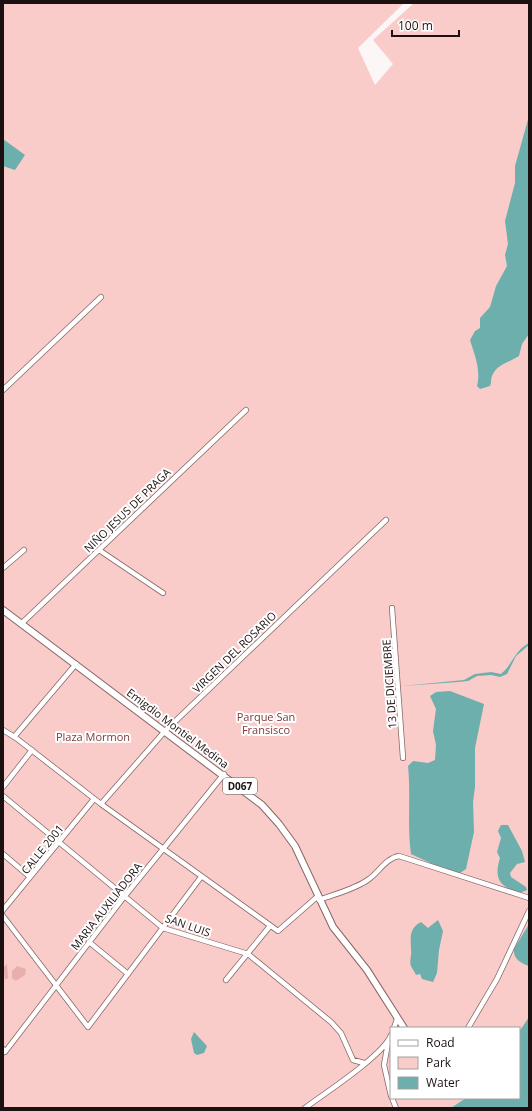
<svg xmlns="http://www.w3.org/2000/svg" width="532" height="1111" font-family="'Open Sans',sans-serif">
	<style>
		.green { fill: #f9cbc9 }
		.forest { fill: #e9afad }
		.water { fill: #6cafad }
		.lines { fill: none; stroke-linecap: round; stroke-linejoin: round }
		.minor-casing { stroke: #846765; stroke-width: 6 }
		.major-casing { stroke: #846765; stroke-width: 8 }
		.minor { stroke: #fff; stroke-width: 4.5 }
		.major { stroke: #fff; stroke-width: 6 }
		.labels { text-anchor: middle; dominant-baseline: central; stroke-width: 4; stroke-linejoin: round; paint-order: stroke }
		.shield { fill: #fff; stroke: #605858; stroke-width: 1 }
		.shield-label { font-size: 10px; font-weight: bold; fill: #1c1110 }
		.street-label { font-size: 11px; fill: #1c1110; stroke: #fff }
		.park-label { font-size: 11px; fill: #7f3839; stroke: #fff }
	</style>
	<rect width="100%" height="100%" fill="#fdf6f6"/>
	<path class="green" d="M3,3H404L358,48L375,85L393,64L373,40L414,3H529V1075L519,1086V1028H391V1098H508L499,1108H3Z"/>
	<path class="forest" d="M7,964L8,978L5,980L3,968Z
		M17,966L26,969L25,975L16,981L12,978V971Z"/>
	<path class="water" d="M529,116V334L522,344L519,356C510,362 498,364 493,374C490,379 492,382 490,386L480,389L477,386C481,370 475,356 470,340L475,331L480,328V318L490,307L496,286L507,266L505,255L508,244L505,221L515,183V166Z
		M3,139L25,155L15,170L3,166Z
		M529,643V645L516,656L507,674L500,677L491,675L477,676L468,681L458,682L402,686L464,680L475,674L491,672L501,674C513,664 514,651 529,643Z
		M450,691L484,704L475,748V787L473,802L474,832L466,869L460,873H452L411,854C407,825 411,795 408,766L413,761L428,763L435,760L436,745L433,731L436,709L430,696L436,692Z
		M501,825H508L522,851L525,862L517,864L510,873L511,877L526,887L527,890L520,893C501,887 493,880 500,858L497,852L501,838L498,831Z
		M438,920L443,931L439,950L437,973L433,982L422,979L420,974L416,975C415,972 412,969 411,966C409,962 412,955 411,950C411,938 408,929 421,922L428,928Z
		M529,924V966C521,963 513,959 514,949Z
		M529,1017V1108H451L466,1098H519V1032Z
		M194,1032L207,1046L204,1053L197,1055L194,1053L191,1039Z"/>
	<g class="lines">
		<g class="minor-casing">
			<path id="minor" d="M3,390L101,297
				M99,550L163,593
				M3,568L24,550
				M392,608L403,758
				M21,624L246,410
				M3,730L16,738L101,804L278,931L318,896
				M14,737L76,664
				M3,787L32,750
				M3,796L163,928L248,954L331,1022L341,1033L353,1060L364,1063
				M101,804L165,731L386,520
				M3,854L30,877
				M319,900C335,894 356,889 369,879C379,872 386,858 399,856L529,898
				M3,910L94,799
				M3,916L88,1027L201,877
				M89,942L128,974
				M226,980L270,926
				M394,1028L397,1019
				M468,1028L497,979L529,911
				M388,1043L384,1065L391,1096
				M3,1049L5,1052L124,897L224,774
				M392,1098L396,1108
				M305,1108C325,1093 384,1055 391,1035"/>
		</g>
		<g class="major-casing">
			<path id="major" d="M3,610L262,805L279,824L295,846L333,927L367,970L404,1028"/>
		</g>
		<use href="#minor" class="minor"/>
		<use href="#major" class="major"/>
	</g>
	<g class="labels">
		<rect class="shield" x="223" y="778" width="34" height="16" rx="3"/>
		<g class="shield-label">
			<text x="240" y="786">D067</text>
		</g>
		<g class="street-label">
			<text transform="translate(127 510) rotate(-44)">NIÑO JESUS DE PRAGA</text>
			<text transform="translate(234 652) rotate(-44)">VIRGEN DEL ROSARIO</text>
			<text transform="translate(389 684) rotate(-94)">13 DE DICIEMBRE</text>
			<text transform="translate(178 728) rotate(37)">Emigdio Montiel Medina</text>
			<text transform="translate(42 849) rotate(-51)">CALLE 2001</text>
			<text transform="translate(106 906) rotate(-52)">MARIA AUXILIADORA</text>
			<text transform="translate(188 925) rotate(19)">SAN LUIS</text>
		</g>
		<g class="park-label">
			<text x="266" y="716">Parque San<tspan x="266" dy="13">Fransisco</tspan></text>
			<text x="93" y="736">Plaza Mormon</text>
		</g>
	</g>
	<rect width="532" height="1111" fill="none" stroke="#1c1110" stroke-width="8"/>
	<rect x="390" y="1027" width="130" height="72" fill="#ffffff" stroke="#a4a09f"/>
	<rect x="398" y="1040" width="20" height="6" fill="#ffffff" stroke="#a4a09f"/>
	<text x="426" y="1047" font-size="12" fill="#1c1110">Road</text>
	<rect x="398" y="1057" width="20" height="12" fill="#f9cbc9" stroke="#a4a09f"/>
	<text x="426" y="1067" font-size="12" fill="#1c1110">Park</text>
	<rect x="398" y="1077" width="20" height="12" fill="#6cafad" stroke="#a4a09f"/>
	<text x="426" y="1087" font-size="12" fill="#1c1110">Water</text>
	<path d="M392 30v6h67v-6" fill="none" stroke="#1c1110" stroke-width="2"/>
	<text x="398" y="30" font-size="12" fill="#1c1110" stroke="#ffffff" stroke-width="3" paint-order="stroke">100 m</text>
</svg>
